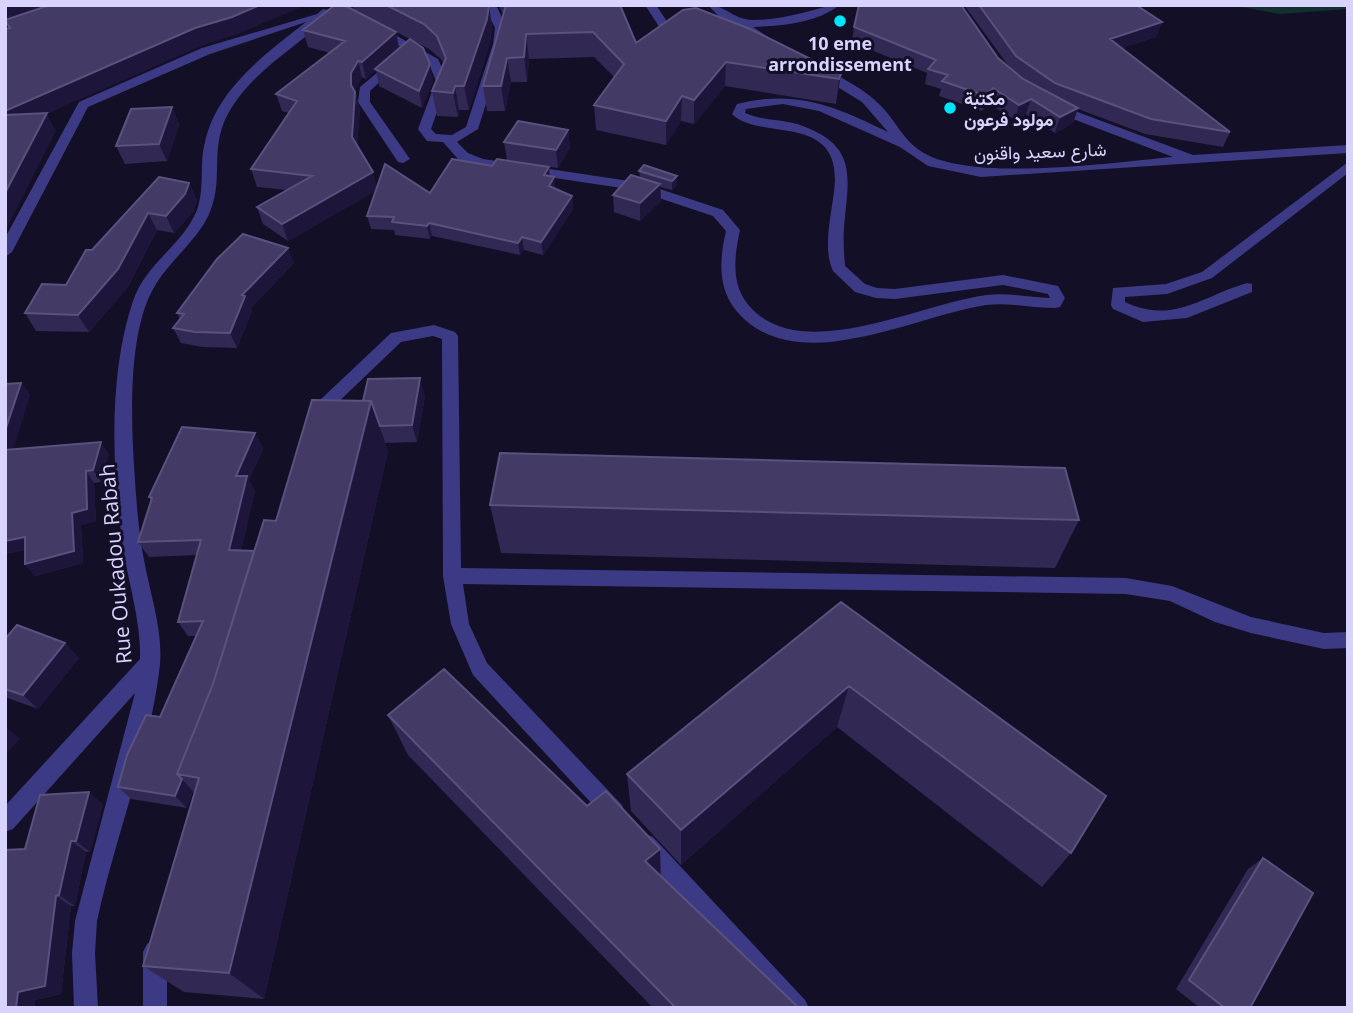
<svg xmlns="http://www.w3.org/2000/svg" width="1353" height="1013" font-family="'Open Sans',Vazirmatn,sans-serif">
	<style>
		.green { fill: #12302f }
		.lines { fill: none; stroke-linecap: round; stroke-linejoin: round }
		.minor { fill: #3d3a85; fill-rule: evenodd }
		.wall { fill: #312854 }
		.shaded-wall { fill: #1d163a }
		.building { fill: #433a66; stroke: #5a527e; stroke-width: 2 }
		.poi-dot { fill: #00e5ff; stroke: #130f26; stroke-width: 2.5 }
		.labels { text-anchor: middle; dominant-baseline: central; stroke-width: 6; stroke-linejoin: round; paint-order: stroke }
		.far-poi-label { font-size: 18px; font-weight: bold; fill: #d9d4ff; stroke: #130f26 }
		.far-street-label { font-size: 18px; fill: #d9d4ff; stroke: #130f26 }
		.street-label { font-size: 21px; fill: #d9d4ff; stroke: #130f26 }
	</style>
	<rect width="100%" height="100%" fill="#130f26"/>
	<path class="green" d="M1231,5H1348V9L1280,14Z"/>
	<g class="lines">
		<path class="minor" d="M484,5H496L507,28L505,44L478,129L457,142L468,153L483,159L642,183L723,210L740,230C734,258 730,288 753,310C807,363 922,303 987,295C1008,292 1029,298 1050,298L1048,294L1003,285L895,299L876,298L855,292L833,271C821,245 834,208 835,180C836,113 759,141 732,114L737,104C796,89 835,106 888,132L862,102L815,73V67H823C843,79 865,89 881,106C895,120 903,139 919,150C966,184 1114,162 1173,157L1052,111L1050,108L1056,104L1193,155L1348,145V153L981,177L928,166L900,147L819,111L783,104L746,109L745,113C763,121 784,119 803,126C859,147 848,179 844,228C843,241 844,254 845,266L865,284L877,288L895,289L1003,275L1058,286L1065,298L1060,307L1055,308C1032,308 1008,302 986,305C914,316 801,377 741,316C717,292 719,261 726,231L713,216L635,190L475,166L458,159L443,142L427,141L418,129L436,81L429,64L371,29L381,27L438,59L448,81L431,129L436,134L452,135L466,127L493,44L495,28Z
			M645,5H656L668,23L690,29L684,32L660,28Z
			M708,5C725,5 734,20 753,20C769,20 786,17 802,13C816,10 826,5 839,5C818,23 780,26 753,27L768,37V41L764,43L721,19Z
			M323,9L333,11C303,44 263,63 236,101C205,144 226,173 210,212C198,240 172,258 156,284C128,328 131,414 134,465C136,497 138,529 144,560C150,593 163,631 160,664C151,748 115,837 97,921L95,953L98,1008H74L72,953L75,921L135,693L13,829L5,832V806L140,659C141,625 131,592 125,559C112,481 107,377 133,301C145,264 183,245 197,210C205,188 199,164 205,142C216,90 266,53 306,22L210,54L88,107L12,252L5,257V238L79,102L202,48L317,14Z
			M396,57L402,61L370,91V102L410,159L403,163L398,162L358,102L360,87Z
			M1348,162V173L1212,278L1167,294L1125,297V302C1174,325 1202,296 1247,283L1252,284V292L1187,318L1143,322L1113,309L1111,305L1113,288L1166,284L1202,272Z
			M434,325L455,332L458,336L461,568L1126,578L1172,586L1251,617L1324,633L1348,632V648L1324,649L1251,633L1215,622L1170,601L1126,594L463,584L469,624L487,663L622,805L625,812L622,819L614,822L606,819L473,675L451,624L443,576L442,339L433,336L401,342L331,409L326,424L320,426L312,420L318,402L391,333Z
			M645,834L653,837L805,1000L809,1008H781L637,853L634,845L637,837Z
			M155,940L163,944L167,952V1008H143V952L147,944Z"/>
	</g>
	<path class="wall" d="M353,5H489L492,28L490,43L469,110H459L458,117L437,116L432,91L443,64L442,60L429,49L354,10Z
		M499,5H620L636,43L841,74L836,104L725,86L694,124L681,121L666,145L596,130L594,105L614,77L594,57L529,59L527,82H511L505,111H487L483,86L503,15Z
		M964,5H1136L1162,22L1156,37L1122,48L1230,132L1223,147L1145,134L1078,109L1073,123L1055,133L1026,114L1015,120L989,104L982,111L939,96L941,89L925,84L927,73L852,42L854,27L998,58L1010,68Z
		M303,30L396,32L399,48L433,81L422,108L379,86L376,70L366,79L362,77L355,90L360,109L357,146L377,187L430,193L550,176L554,177L555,189L572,196L573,209L543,255L524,250L520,255L432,236L430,239L395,235L394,230L371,229L367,216L376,190L288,241L263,224L257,207L287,190L257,187L251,169L289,113L282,111L276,94L330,53L308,47Z
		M172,107L179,125L167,161L125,164L116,146Z
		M568,130L570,148L558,168L507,160L504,142Z
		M644,165L677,185L672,190L660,187L661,201L640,221L614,212L613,195L640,177L639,171Z
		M189,183L197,201L193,212L174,233L157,230L128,287L89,332L36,331L25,313L66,285L92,250Z
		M294,263L251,308L252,311L237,348L202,347L181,343L173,328L180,319L177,313Z
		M21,383L30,395L13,449L109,454L101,482L94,483L96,521L81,525L83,563L35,576L25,564V550L5,554V384Z
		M425,396L417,442L385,443L388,451L264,999L184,992L143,966L194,793L193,791L187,808L131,799L118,787L160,717L197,636H188L178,622L197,555L149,557L138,542L151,501L149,497L255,433L263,449L249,480L255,491L241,550L254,551L363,401Z
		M490,505L1079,520L1055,568L501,553Z
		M841,602L1071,853L1042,887L837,727L681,865L631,811L627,774Z
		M5,639L65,643L79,658L38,709L5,697Z
		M388,715L661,876L799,1008H653L408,755Z
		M103,804L90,852H86L75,906H71L61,994L35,1000V1008H5L25,849Z
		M1263,858L1250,1008H1200L1176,989L1248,869Z"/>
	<path class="shaded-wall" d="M14,5H79L8,26L5,21V8Z
		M260,5H306L238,34L201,46L47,114L56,131L5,232V111L195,28Z
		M489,5L492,28L490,43L469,110L464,86Z
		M1162,22L1156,37L1105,54L1110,39Z
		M396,32L399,49L375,69L376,70L366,79L362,62Z
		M526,34L529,59L527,82L524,57Z
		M507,58L511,82L505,111L501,86Z
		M358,61L362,77L355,90L360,109L356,154L352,137L351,73Z
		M726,62L725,86L694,124V100Z
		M430,64L433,81L422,108L419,91Z
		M841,74L836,104L839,79Z
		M455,86L459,110L458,117L453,93Z
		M993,88L989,104L982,111L986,96Z
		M682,96L681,121L666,145V121Z
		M1031,99L1026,114L1015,120L1019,105Z
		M172,107L179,125L167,161L159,144Z
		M1078,108L1073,123L1055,133L1060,117Z
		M568,130L570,148L558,168L556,150Z
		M549,167L550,180L544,175Z
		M373,172L378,190L288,241L282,224Z
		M677,176V185L672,190V181Z
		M554,177L555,190L549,186Z
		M189,183L197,201L193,212L174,233L166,216Z
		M660,184L661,201L640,221V203Z
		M572,196L573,209L543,255L541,242Z
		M148,213L157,230L128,287L89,332L78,315Z
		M429,223L432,236L430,239L427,226Z
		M522,237L524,250L520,255L518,243Z
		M288,248L294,263L251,308L252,311L237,348L230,333L242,295Z
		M420,378L425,396L417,442L412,425Z
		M21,383L30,395L9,463L5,458V431Z
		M371,401L388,451L264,999L229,973Z
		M255,433L263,449L249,480L255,491L238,565L229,550L236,476Z
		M101,442L109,454L101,482L93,470Z
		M86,471L94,483L96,521L81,525L83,563L35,576L25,564Z
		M25,537L35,548L5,554V541Z
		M65,643L79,658L38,709L23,695Z
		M849,686L837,727L681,865V830Z
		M5,726L20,739L5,755Z
		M182,779L193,791L187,808L175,796Z
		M89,792L103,804L90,852L76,841Z
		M71,841L86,852L75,906L59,895Z
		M660,849L661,882L645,861Z
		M56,896L71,906L61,994L35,1000V1008H16L18,992Z"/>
	<path class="building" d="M50,5H260L232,17L195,28L5,111V29L10,28L5,20Z
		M335,5H344L396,32L362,62L358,61L351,73V85L355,92L352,137L373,172L282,224L257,207L312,176L251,169L297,101L276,94L345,41L303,30Z
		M386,5H489L487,19L464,86H455L453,93L432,91L446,58L437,36L424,24Z
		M506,5H620L636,43L683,10L696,8L750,29L841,74L839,79L726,62L694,100L682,96L666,121L594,105L624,64L593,32L526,34L524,57L507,58L501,86H483Z
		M859,5H961L998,58L1023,79L1078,108L1060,117L1031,99L1019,105L993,88L986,96L942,81L948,75L928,69L936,60L854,27Z
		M979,5H1136L1162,22L1110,39L1230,132L1151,119L1055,83L1016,56Z
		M410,39L423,48L430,64L419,91L375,69Z
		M172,107L159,144L116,146L131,109Z
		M47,113L5,193V115Z
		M518,121L568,130L556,150L504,142Z
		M452,159L492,166L497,159L549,167L544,175L554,177L549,186L572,196L541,242L522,237L518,243L429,223L427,226L392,222L394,217L367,216L385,164L430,193Z
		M644,165L677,176L672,181L639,171Z
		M631,175L660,184L640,203L613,195Z
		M159,177L189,183L185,194L166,216L148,213L118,269L78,315L25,313L42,284L66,285L86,250H92Z
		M243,234L288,248L242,295L245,296L230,333L195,332L173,328L184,314L177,313L217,259Z
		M420,378L412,425L380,426L371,401H363L368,379Z
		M21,383L5,431V384Z
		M312,400L371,401L229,973L143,966L199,778L177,774L213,684L264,520L276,521Z
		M182,427L255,433L236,476H247L229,550L254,551L213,684L177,774L182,779L175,796L118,787L127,755L146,715L160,717L203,621L178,622L201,540L138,542L152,498L149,497Z
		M101,442L93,470L86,471L87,509L72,513L74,551L25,564V537L5,541V450Z
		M500,453L1065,468L1079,520L490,505Z
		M841,602L1106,796L1071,853L849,686L681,830L627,774Z
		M17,625L65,643L23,695L5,689V639Z
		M444,669L587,806L606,791L660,849L645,861L799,1008H676L388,715Z
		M89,792L76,841H71L59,895L56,896L45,986L18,992L16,1008H5V850L25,849L40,795Z
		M1263,858L1313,893L1250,1008H1225L1189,980Z"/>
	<g class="poi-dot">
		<circle cx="840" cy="21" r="7"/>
		<circle cx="950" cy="108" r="7"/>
	</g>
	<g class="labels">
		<g class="far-poi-label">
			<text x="840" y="43">10 eme<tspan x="840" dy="21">arrondissement</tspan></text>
			<text x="964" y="98" text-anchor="start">مكتبة<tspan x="964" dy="21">مولود فرعون</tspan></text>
		</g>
		<g class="far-street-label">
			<text transform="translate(1040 151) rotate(-2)">شارع سعيد واقنون</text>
		</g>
		<g class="street-label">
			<text transform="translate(115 564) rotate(-95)">Rue Oukadou Rabah</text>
		</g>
	</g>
	<rect width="1353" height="1013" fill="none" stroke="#d9d4ff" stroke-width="14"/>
</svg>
